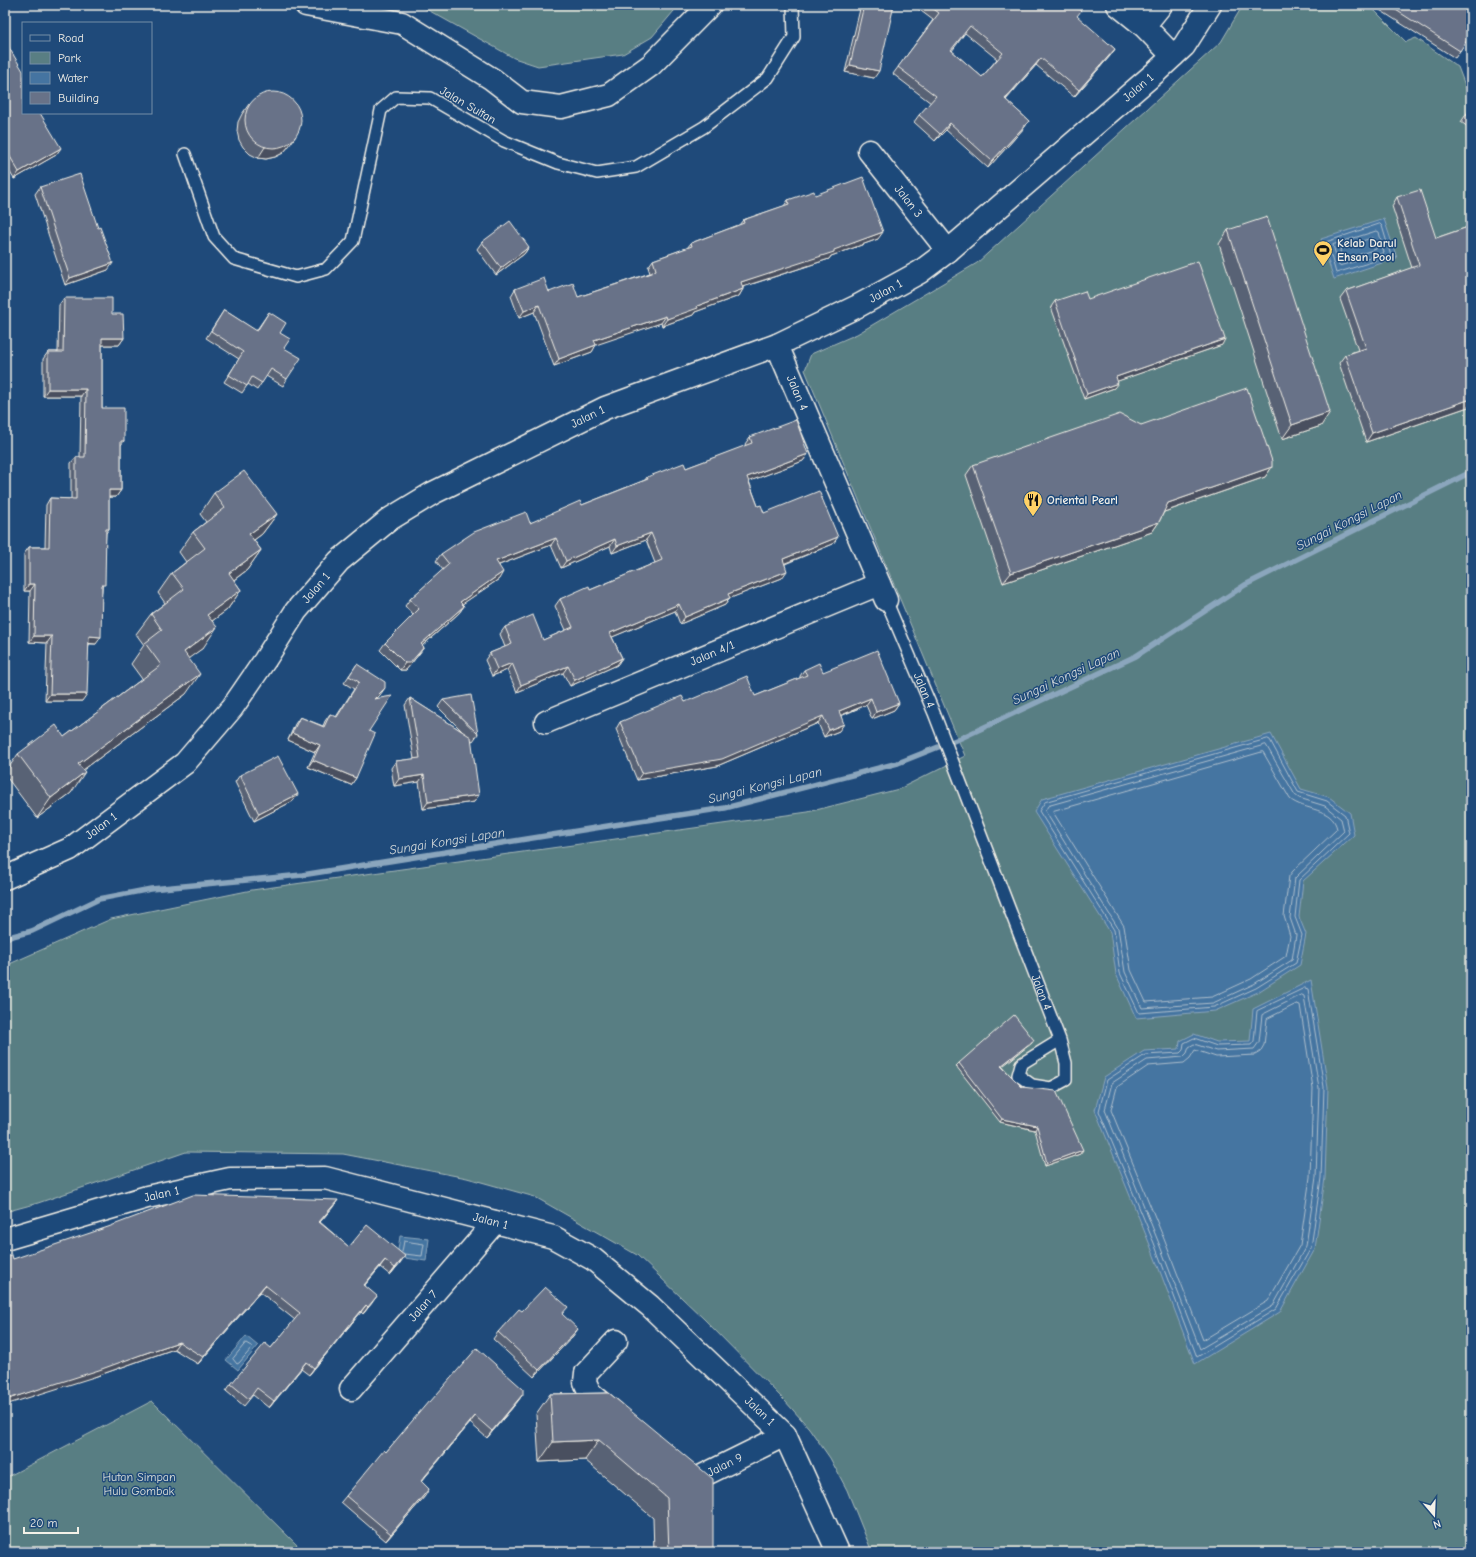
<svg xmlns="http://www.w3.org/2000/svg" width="1476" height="1557" font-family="'Comic Neue',sans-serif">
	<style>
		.green { fill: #597e83; stroke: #a6b8b6 }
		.water { fill: #4574a1; stroke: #8ba6bd }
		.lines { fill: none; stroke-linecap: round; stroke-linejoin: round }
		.shore { stroke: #aebfcc; stroke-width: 1 }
		.stream { stroke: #8ba6bd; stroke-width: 5.5 }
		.lane-casing { stroke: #f4f1e8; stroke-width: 14 }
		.street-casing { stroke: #f4f1e8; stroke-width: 25 }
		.lane { stroke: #1f4a7a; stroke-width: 11 }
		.street { stroke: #1f4a7a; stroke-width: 22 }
		.wall { fill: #596275; stroke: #f4f1e8; fill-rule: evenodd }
		.shaded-wall { fill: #49505f; stroke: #f4f1e8 }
		.building { fill: #687288; stroke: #f4f1e8; fill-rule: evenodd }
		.labels { text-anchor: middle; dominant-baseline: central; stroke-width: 3; stroke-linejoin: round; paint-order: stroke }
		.street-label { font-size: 12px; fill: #f4f1e8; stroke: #1f4a7a }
		.poi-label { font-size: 12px; font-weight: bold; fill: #f4f1e8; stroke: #1f4a7a; text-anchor: start }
		.park-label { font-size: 12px; fill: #dde0d9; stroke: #1f4a7a }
		.water-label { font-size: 13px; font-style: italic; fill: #dadedd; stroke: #1f4a7a }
	</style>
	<rect width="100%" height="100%" fill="#1f4a7a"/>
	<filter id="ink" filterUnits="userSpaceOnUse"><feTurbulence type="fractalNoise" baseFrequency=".025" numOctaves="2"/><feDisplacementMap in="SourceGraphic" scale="8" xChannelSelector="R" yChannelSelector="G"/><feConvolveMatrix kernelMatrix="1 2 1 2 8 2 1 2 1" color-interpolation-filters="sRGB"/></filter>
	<g filter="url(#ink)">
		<path class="green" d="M419,5H679L652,37L623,54L538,66L514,58Z
			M1243,5H1369L1406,42L1416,38L1458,67L1471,101V1552H872L847,1490L830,1458L809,1428L785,1401L704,1319L637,1255L535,1197L467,1178L343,1154L186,1152L38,1203L5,1212V966L111,919L252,890L808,812L899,789L965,756L805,370L811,354L857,334L977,263L1221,42Z
			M152,1401L304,1552H5V1478Z"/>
		<path class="water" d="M1384,219L1397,258L1334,279L1321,239Z
			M1271,734L1301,789L1329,797L1350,813L1354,835L1303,881L1299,917L1306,934L1300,965L1258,992L1215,1011L1136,1018L1116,974L1110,932L1034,812L1042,799Z
			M1311,980L1328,1087L1325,1178L1315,1249L1280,1312L1195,1364L1150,1245L1095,1110L1104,1077L1144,1051L1179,1049L1180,1041L1194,1034L1217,1042L1250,1041L1253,1009Z
			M400,1236L429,1239L426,1261L397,1257Z
			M246,1336L258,1346L238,1370L226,1360Z"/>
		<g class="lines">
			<path class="shore" d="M1380,224L1382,226L1391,256L1336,273L1327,242Z
				M1377,231L1379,232L1384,253L1339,266L1333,245Z
				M1373,238L1377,247L1376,249L1345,259H1343L1340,251L1341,248Z
				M1268,739L1270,740L1298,792L1327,801L1345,815L1349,833L1299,880L1295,917L1302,935L1296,963L1256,988L1214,1007L1139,1013L1120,973L1114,930L1039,811L1045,802Z
				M1266,745L1295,795L1299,798L1325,806L1341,819L1344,831L1295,878L1290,918L1296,935L1292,960L1254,984L1213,1003L1142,1008L1125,972L1118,928L1045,811L1048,806Z
				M1263,752L1290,799C1304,811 1333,807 1337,829L1293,871L1289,876L1284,916L1290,936L1286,956L1251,979L1212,997L1146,1002L1131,970L1124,926L1053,812Z
				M1305,988L1308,989L1324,1087L1321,1178L1311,1248L1276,1309L1197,1357L1154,1243L1099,1111L1107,1080L1145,1055L1180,1053L1183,1050L1184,1043L1194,1038L1217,1046L1251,1045L1254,1041L1257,1011Z
				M1302,995L1304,996L1319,1088L1316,1177L1306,1246L1273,1306L1200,1349L1158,1241L1105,1110L1112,1083L1147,1060L1183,1057L1187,1053L1189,1047L1194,1044L1216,1051L1254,1049L1259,1042L1262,1015Z
				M1297,1004L1300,1005L1313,1088L1310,1177L1300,1245L1268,1301L1203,1340L1164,1239L1111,1110L1117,1087L1148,1066L1184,1063L1190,1058L1195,1050L1216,1057L1255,1055L1260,1052L1264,1045L1267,1019Z
				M402,1252L404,1241L424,1244L422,1256L404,1254
				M246,1343L251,1346L252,1348L239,1363L237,1364L233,1359Z"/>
			<path class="stream" d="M5,938L32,931L99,899L151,889L302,875L614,825L725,808L898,763L961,738L1136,656L1245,585L1471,472"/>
			<g class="lane-casing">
				<g id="lane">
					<path d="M185,154L214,237L234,259L296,277L326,269L353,241L381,110L396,97L430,98L504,141L558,163L597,173L636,167L704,127L768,78L794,37L793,5"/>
					<path id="s1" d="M886,600L934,713L1060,1040L1066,1063V1080L1051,1088L1032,1085L1018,1075L1021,1064L1060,1040"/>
				</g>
			</g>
			<g class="street-casing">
				<g id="street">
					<path d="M306,5L402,23L492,79L522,102L561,107L609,95L651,65L710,5"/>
					<path d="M1118,5L1144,26L1173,56"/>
					<path d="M1144,26L1161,5"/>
					<path id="s2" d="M869,151L948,251"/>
					<path id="s3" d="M777,345L886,600"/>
					<path id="s4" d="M546,722L879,584"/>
					<path id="s5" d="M5,878L70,849L185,763L232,708L265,660L296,611L339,561L390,519L433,493L605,408L777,345L858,306L920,272L948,251L1156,72L1184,46L1210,5"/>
					<path id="s6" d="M5,1239L147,1197L230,1179L325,1178L553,1237L593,1259L650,1306L785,1435L838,1552"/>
					<path id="s7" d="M351,1389L495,1222"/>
					<path d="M613,1412L590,1393L585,1382L586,1373L616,1341"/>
					<path id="s8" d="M682,1470L694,1480L785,1435"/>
				</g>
			</g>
			<use href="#lane" class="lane"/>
			<use href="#street" class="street"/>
		</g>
		<path class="wall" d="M861,5H894L874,78L845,72Z
			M913,5H1073L1077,17L1115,49L1110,56L1074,97L1036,65L1006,100L1029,121L1024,128L988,168L946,130L935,141L914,122L919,115L931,103L893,74L933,20ZM965,33L997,59L982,77L952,51Z
			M1372,5H1471L1460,51L1455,58Z
			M5,41L56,155L14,179L5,164Z
			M249,104L289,146L283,153L275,157L266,159L258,158L250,154L243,147L239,140L237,131L238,122L242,114Z
			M1471,107V129L1461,122Z
			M40,187L108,270L65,285L35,194Z
			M815,195L878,239L831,256L829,259L743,287V289L739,296L695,312L693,315L662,326L661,323L596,344L592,352L554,366L534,312L519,318L511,296L515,289L549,292L578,297L650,273L648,267L653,260L687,248L691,243L739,225L743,220L784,206L788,200Z
			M1397,197L1436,238L1471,226V406L1366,442L1339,363L1345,355L1358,350L1340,299L1346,291L1412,268L1392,206Z
			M1228,230L1321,426L1282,439L1219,244Z
			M482,242L529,247L524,254L496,275L477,249Z
			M64,298L112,314L124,338L119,345H102V408L124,441L121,445V490L116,497H109V529L106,533L102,590L96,644H89L82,701H45L47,643L29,642L30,591H24V554L29,547H45L46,505L50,498L71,499V463L76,457H80L81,396H43V359L48,352H58L59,305Z
			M1088,299L1222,345L1117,381L1114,388L1084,399L1051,307L1055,301Z
			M224,310L256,331L269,312L280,333L284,348L287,379L283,386L266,376L257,390L248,384L242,393L224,382L239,359L206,338Z
			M1141,425L1272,467L1265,477L1164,512L1159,522L1152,532L1003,583L966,475L973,465Z
			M750,437L808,454L803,461L749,481L758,506L764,513L833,544L785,564L782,578L730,598L725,605L680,624L675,611L612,637L622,658L617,665L570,686L563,673L517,692L507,670L492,676L485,660L490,653L505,647L500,634L505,627L543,640L566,630L555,606L560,599L590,590L655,563L646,540L612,553L610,546L561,568L551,545L499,565V579L462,604L464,606L459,613L422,646L424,647L419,654L406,670H400L380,650L385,643L413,615L405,606L410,599L443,570L436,561L441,554L582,505L645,480L647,477L686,468L746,446L745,444Z
			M214,493L277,514L262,534L254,540L261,550L247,570L234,580L241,590L227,610L212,621L203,648L188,658L186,694L83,770L71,793L37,818L5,775V773L18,754L64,737L142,679L131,664L144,645L136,634L151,614L165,603L158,593L172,573L186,562L179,552L193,532L206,522L200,514Z
			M357,664L380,695L377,698L369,731L356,778L351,785L308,767L315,752L288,740L295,724L300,717L323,726L325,721L330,714L336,717L354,689L344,683Z
			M804,670L823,672L899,703L894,710L872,719L866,705L841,716L839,731L824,737L818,723L717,766L637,780L616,729L620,722L685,702L755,696L800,678V676Z
			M410,698L463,732L438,707L443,700L478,734L473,741L471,740L474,802L423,809L419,782L394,786L391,768L396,761L414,759L405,705Z
			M240,775L298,794L293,801L254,821L235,782Z
			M1032,1043L1002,1066L1080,1154L1045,1166L1035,1130L1000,1122L956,1066L959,1063Z
			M333,1207L320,1222L349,1247L400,1263L390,1275L380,1267L365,1285L372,1303L363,1314L361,1312L309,1375L301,1369L269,1408L253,1395L244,1406L226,1391L231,1384L271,1348L295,1320L260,1292L198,1364L174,1349L142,1360L94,1377L13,1259Z
			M522,1311L563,1315L573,1336L534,1377L493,1339L498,1332Z
			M609,1393L713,1552H654L653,1518L585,1460L539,1462L536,1414L550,1394Z
			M523,1394L518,1401L487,1438L470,1423L421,1482L425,1496L386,1541L341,1502L346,1496L386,1452L430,1402Z"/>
		<path class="shaded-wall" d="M1115,49L1110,56L1074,97L1079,90Z
			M1041,58L1036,65L1000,106L1005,99Z
			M850,65L879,71L874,78L845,72Z
			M1029,121L1024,128L988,168L992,161Z
			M950,123L946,130L935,141L940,134Z
			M296,136L289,146L283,153L275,157L266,159L258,158L265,147Z
			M61,148L56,155L14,179L19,172Z
			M883,232L878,239L831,256L829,259L736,289L741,282Z
			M529,247L524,254L496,275L501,268Z
			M113,263L108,270L65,285L70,278Z
			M743,289L739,296L695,312L693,315L662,326L667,319L697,306Z
			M539,305L534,312L519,318L524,311Z
			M666,316L661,323L590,347L594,340Z
			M102,338H124L119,345H97Z
			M1225,339L1222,345L1112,383L1116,377Z
			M596,345L592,352L554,366L559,359Z
			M1118,383L1114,388L1084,399L1087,394Z
			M48,389H86L81,396H43Z
			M1471,399V406L1366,442L1372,433Z
			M1330,412L1321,426L1282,439L1292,425Z
			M808,454L803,461L742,484L747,477Z
			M1272,467L1265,477L1161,513L1168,503Z
			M109,490H121L116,497H104Z
			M277,514L262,534L235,554L249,534Z
			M1159,522L1152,532L1003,583L1011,573Z
			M651,533L646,540L612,553L617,546Z
			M838,537L833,544L778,566L783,559Z
			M556,538L551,545L491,568L496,561Z
			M615,539L610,546L561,568L566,561Z
			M261,550L247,570L215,594L229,573Z
			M787,571L782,578L723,601L728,594Z
			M503,572L499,579L455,609L460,602Z
			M29,584H35L30,591H24Z
			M241,590L227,610L193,635L207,615Z
			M730,598L725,605L680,624L685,617Z
			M679,604L675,611L605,640L610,633Z
			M464,606L459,613L416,651L421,644Z
			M217,627L203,648L170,672L184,652Z
			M34,636H52L47,643L29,642Z
			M89,636L101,637L96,644L84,643Z
			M424,647L419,654L406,670H400L405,663Z
			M622,658L617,665L570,686L575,680Z
			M512,663L507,670L492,676L497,669Z
			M568,666L563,673L517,692L521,685Z
			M200,674L186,694L64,784L78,764Z
			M385,688L380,695L370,706L374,699Z
			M50,694H87L82,701H45Z
			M871,698L866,705L834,718L839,711Z
			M899,703L894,710L872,719L876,712Z
			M823,716L818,723L717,766L637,780L642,773Z
			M844,724L839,731L824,737L829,730Z
			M292,733L320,745L315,752L288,740Z
			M313,760L356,778L351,785L308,767Z
			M85,772L71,793L37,818L51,798Z
			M424,775L419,782L394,786L399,779Z
			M298,794L293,801L254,821L259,814Z
			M479,795L474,802L423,809L428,802Z
			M1034,1040L1032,1043L999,1069L1001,1066Z
			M1002,1119L1037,1126L1035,1130L1000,1122Z
			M1083,1150L1080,1154L1045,1166L1047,1163Z
			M338,1200L333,1207L314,1229L319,1222Z
			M405,1256L400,1263L390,1275L395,1268Z
			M385,1260L380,1267L359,1292L364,1285Z
			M265,1285L260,1292L198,1364L203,1357Z
			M377,1296L372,1303L363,1314L368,1307Z
			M366,1305L361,1312L309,1375L314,1368Z
			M578,1329L573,1336L534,1377L539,1370Z
			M179,1342L174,1349L142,1360L94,1377L5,1405V1400Z
			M306,1362L301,1369L269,1408L274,1401Z
			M523,1394L518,1401L487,1438L492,1431Z
			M475,1416L470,1423L416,1488L421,1481Z
			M599,1440L585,1460L539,1462L553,1442Z
			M429,1489L425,1496L386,1541L391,1534Z"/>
		<path class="building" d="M864,5H894L879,71L850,65Z
			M928,5H1073L1081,11L1077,16L1115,49L1079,90L1041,58L1005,99L1029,121L992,161L950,123L940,134L919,115L936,96L898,67L939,13ZM970,26L1003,53L982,77L951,50Z
			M1388,5H1471V34L1460,51Z
			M5,41L23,71V113H40L61,148L19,172L5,148Z
			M245 120a28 28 0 1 1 56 0a28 28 0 1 1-56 0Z
			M1471,107V118L1466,115Z
			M80,174L98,228L100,227L113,263L70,278L40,187Z
			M863,177L883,232L834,250V252L741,282L743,289L697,306L698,308L667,319L666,316L594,340L596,345L559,359L539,305L524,311L515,289L544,278L549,292L573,283L578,297L651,273L656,270L653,260L692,246L691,243L744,223L743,220L789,204L788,200L814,191L815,195Z
			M1420,190L1436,238L1471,226V399L1372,433L1345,355L1366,348L1346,291L1419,265L1397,197Z
			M1267,217L1330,412L1292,425L1228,230Z
			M510,221L529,247L501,268L482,242Z
			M1198,261L1225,339L1116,377L1118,383L1087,394L1055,301L1085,291L1088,299Z
			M64,298H112V314H123L124,338H102V408H124V441H121V490H109V529H106L105,585H102L101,637L89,636L87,694H50L52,636H34L35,584H29V547H49L50,498L76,499V457H85L86,389H48V352H63Z
			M224,310L257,331L269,312L286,323L280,333L290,339L284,348L301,358L287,379L271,369L262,383L252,377L247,386L229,375L243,352L211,331Z
			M1247,388L1272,461V467L1168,503L1159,522L1011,573L973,465L1120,414L1141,425Z
			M796,420L808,454L747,477L758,506L761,505L764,513L819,491L838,537L783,559L787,571L728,594L730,598L685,617L679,604L610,633L622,658L575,680L568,666L521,685L512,663L497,669L490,653L512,644L505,627L533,615L543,640L573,627L560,599L589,586L590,590L662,560L651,533L617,546L615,539L566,561L556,538L496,561L503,572L460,602L464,606L421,644L424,647L410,663H405L385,643L419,609L410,599L449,564L441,554L474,532L526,512L530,523L580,501L582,505L648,479L647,477L684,463L686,468L752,443L750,437Z
			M244,471L277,514L249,534L261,550L229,573L241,590L207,615L217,627L184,652L200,674L78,764L85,772L51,798L18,754L56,725L64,737L161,665L145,643L162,630L151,614L184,589L172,573L205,548L193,532L225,508L214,493Z
			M877,650L899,703L876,712L871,698L839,711L844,724L829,730L823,716L722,759L642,773L620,722L682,696L685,702L747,676L755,696L807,675L804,670L819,663L823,672Z
			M357,664L385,682V688L374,699L392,696L369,731L375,734L356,778L313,760L320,745L292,733L300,717L324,727L330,714L337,717L359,682L349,676Z
			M471,695L478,734L443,700Z
			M410,698L471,737L479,795L428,802L424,775L399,779L396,761L420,758Z
			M278,756L298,794L259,814L240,775Z
			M1014,1015L1034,1040L1001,1066L1022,1087L1056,1091L1083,1150L1047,1163L1037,1126L1002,1119L959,1063Z
			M193,1195L338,1200L319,1222L349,1247L367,1225L405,1256L395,1268L385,1260L364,1285L377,1296L368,1307L366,1305L314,1368L306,1362L274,1401L257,1388L249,1399L231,1384L265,1343L271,1348L300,1313L265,1285L203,1357L179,1342L146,1353L99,1370L5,1400V1257L12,1255L13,1259L108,1227Z
			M545,1287L568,1307L562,1314L578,1329L539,1370L498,1332L519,1309L522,1311Z
			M477,1348L523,1389V1394L492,1431L475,1416L421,1481L429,1489L391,1534L346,1496L384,1450L386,1452L429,1401L430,1402Z
			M609,1393L713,1479V1552H669L667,1498L599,1440L553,1442L550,1394Z"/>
	</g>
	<defs>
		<g id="stadium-pin" transform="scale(1)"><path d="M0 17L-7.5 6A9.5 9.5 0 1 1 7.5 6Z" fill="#ffd166" stroke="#1f4a7a"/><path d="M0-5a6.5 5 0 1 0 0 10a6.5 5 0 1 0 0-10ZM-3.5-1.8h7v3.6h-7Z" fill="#111"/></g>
		<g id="restaurant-pin" transform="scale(1)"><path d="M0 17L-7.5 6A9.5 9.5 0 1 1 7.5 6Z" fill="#ffd166" stroke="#1f4a7a"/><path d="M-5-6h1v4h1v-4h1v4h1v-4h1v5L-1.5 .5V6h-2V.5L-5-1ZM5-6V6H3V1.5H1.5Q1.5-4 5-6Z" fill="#111"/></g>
	</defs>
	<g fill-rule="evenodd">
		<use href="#stadium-pin" x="1323" y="250"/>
		<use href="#restaurant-pin" x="1033" y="500"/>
	</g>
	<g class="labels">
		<g class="street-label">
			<text stroke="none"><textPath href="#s5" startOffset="1407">Jalan 1</textPath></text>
			<text transform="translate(468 105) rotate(30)">Jalan Sultan</text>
			<text stroke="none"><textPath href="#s2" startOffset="64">Jalan 3</textPath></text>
			<text stroke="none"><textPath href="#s5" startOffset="1082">Jalan 1</textPath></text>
			<text stroke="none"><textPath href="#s3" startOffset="52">Jalan 4</textPath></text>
			<text stroke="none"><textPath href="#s5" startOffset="758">Jalan 1</textPath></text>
			<text stroke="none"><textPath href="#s5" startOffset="434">Jalan 1</textPath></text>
			<text stroke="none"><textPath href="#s4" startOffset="180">Jalan 4/1</textPath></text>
			<text stroke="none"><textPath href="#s1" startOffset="98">Jalan 4</textPath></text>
			<text stroke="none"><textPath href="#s5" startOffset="110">Jalan 1</textPath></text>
			<text stroke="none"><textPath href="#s1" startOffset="422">Jalan 4</textPath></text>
			<text stroke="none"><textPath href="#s6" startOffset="163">Jalan 1</textPath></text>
			<text stroke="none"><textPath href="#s6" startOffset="499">Jalan 1</textPath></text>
			<text stroke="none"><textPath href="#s7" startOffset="110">Jalan 7</textPath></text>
			<text stroke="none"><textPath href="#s6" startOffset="835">Jalan 1</textPath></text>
			<text stroke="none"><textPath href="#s8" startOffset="50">Jalan 9</textPath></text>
		</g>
		<g class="poi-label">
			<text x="1337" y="243">Kelab Darul<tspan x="1337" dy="14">Ehsan Pool</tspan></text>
			<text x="1047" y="500">Oriental Pearl</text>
		</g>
		<g class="park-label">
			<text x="139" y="1477">Hutan Simpan<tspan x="139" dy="14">Hulu Gombak</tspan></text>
		</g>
		<g class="water-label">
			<text transform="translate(1349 520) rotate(-27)">Sungai Kongsi Lapan</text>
			<text transform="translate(1066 676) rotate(-25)">Sungai Kongsi Lapan</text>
			<text transform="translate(765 785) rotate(-14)">Sungai Kongsi Lapan</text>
			<text transform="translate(447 841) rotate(-9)">Sungai Kongsi Lapan</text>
		</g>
	</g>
	<rect width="1476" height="1557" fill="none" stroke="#1f4a7a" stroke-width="20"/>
	<rect x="10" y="10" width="1456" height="1537" fill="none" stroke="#f4f1e8" stroke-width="1.5" filter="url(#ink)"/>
	<rect x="22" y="22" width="130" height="92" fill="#1f4a7a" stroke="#748da6"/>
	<rect x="30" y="35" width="20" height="6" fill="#1f4a7a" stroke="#748da6"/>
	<text x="58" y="42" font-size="12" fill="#f4f1e8">Road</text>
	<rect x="30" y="52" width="20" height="12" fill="#597e83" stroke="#748da6"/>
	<text x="58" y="62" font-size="12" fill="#f4f1e8">Park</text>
	<rect x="30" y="72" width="20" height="12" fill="#4574a1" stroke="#748da6"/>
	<text x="58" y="82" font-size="12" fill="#f4f1e8">Water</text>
	<rect x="30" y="92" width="20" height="12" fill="#687288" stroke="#748da6"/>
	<text x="58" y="102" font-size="12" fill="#f4f1e8">Building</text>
	<g transform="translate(1434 1515) rotate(161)" stroke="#1f4a7a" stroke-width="3" paint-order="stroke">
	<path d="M0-3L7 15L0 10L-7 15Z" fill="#f4f1e8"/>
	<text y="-6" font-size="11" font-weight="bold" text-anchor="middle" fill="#f4f1e8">N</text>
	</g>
	<path d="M24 1527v6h54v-6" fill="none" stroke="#f4f1e8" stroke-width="2"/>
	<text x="30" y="1527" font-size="12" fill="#f4f1e8" stroke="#1f4a7a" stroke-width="3" paint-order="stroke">20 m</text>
</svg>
